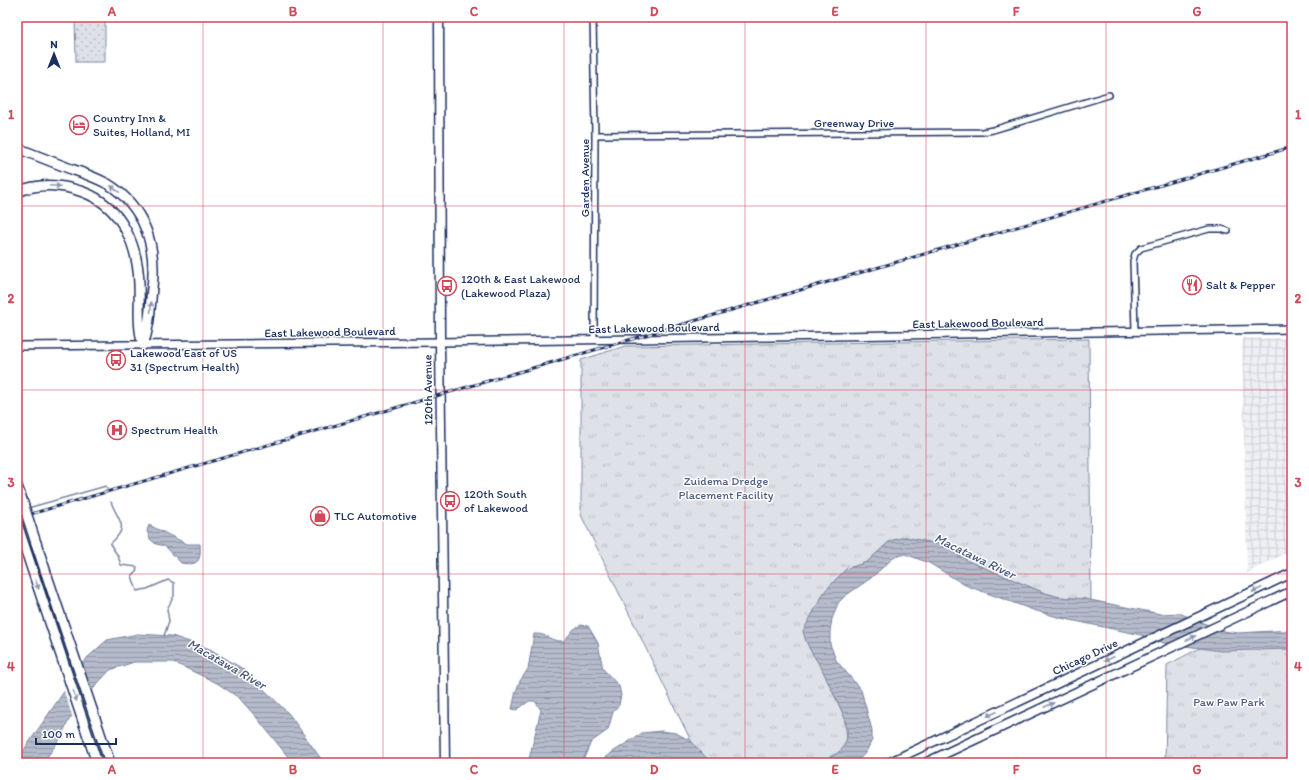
<svg xmlns="http://www.w3.org/2000/svg" width="1309" height="780" font-family="Itim,sans-serif">
	<style>
		.industrial { fill: url(#industrial-grid) }
		.grass { fill: url(#grass-tufts); stroke: #7c88a2 }
		.garden { fill: url(#garden-dots); stroke: #7c88a2 }
		.water { fill: url(#water-rules); stroke: #77839f }
		.pier { fill: #fff }
		.lines { fill: none; stroke-linecap: round; stroke-linejoin: round }
		.stream { stroke: #77839f; stroke-width: 1.5 }
		.street-casing { stroke: #1b2f5e; stroke-width: 8 }
		.secondary-casing { stroke: #1b2f5e; stroke-width: 10 }
		.primary-casing { stroke: #1b2f5e; stroke-width: 11 }
		.highway-casing { stroke: #1b2f5e; stroke-width: 12 }
		.street { stroke: #fff; stroke-width: 5 }
		.secondary { stroke: #fff; stroke-width: 7 }
		.primary { stroke: #fff; stroke-width: 8 }
		.highway { stroke: #fff; stroke-width: 9 }
		.rail-casing { stroke: #1b2f5e; stroke-width: 3 }
		.rail { stroke: #fff; stroke-width: 1.5; stroke-dasharray: 4.5; stroke-linecap: butt }
		.highway-bridge-casing { stroke: #1b2f5e; stroke-width: 12; stroke-linecap: butt }
		.highway-bridge { stroke: #fff; stroke-width: 9 }
		.oneway { fill: #8d97ae }
		.grid { fill: none; stroke: #d1495b; stroke-width: 1; stroke-opacity: 0.55 }
		.labels { text-anchor: middle; dominant-baseline: central; stroke-width: 3; stroke-linejoin: round; paint-order: stroke }
		.poi-label { font-size: 12px; fill: #1b2f5e; stroke: #fff; text-anchor: start }
		.street-label { font-size: 12px; fill: #1b2f5e; stroke: #fff }
		.park-label { font-size: 12px; fill: #4c5c80; stroke: #fff }
		.water-label { font-size: 13px; font-style: italic; fill: #49597e; stroke: #fff }
		.neatline { fill: none; stroke: #d1495b; stroke-width: 1.5 }
		.grid-label { font-size: 13px; text-anchor: middle; font-weight: bold; fill: #d1495b }
	</style>
	<defs>
		<pattern id="industrial-grid" width="8" height="8" patternUnits="userSpaceOnUse"><rect width="8" height="8" fill="#eff0f4"/><path d="M0 4h8M4 0v8" fill="none" stroke="#ccced4"/></pattern>
		<pattern id="grass-tufts" width="24" height="20" patternUnits="userSpaceOnUse"><rect width="24" height="20" fill="#dee1e7"/><path d="M3 7l-1-3M5 7V3M7 7l1-3M15 17l-1-3M17 17v-4M19 17l1-3" fill="none" stroke="#bec1c9"/></pattern>
		<pattern id="garden-dots" width="8" height="8" patternUnits="userSpaceOnUse"><rect width="8" height="8" fill="#dee1e7"/><path d="M2 2h.1M6 6h.1" fill="none" stroke="#bec1c9" stroke-width="1.8" stroke-linecap="round"/></pattern>
		<pattern id="water-rules" width="6" height="5" patternUnits="userSpaceOnUse"><rect width="6" height="5" fill="#b5bbca"/><path d="M0 2.5h6" fill="none" stroke="#9298a7"/></pattern>
	</defs>
	<rect width="100%" height="100%" fill="#fff"/>
	<filter id="ink" filterUnits="userSpaceOnUse"><feTurbulence type="fractalNoise" baseFrequency=".025" numOctaves="2"/><feDisplacementMap in="SourceGraphic" scale="8" xChannelSelector="R" yChannelSelector="G"/><feConvolveMatrix kernelMatrix="1 2 1 2 8 2 1 2 1" color-interpolation-filters="sRGB"/></filter>
	<g filter="url(#ink)">
		<path class="industrial" d="M1242,338H1292V550L1247,573Z"/>
		<path class="grass" d="M1089,339L1091,601L1085,599L1059,597L1045,593L969,562L942,545L905,537L890,541L867,562L846,569L825,591L813,613L809,648L823,670L844,716L847,737L845,745L840,752L818,763H711C702,756 694,746 689,737L581,515V360L625,346Z
			M1215,640H1292V763H1165L1167,665Z"/>
		<path class="garden" d="M75,17H105V62H76Z"/>
		<path class="water" d="M149,525L187,544H200C201,561 199,566 181,563L165,546L156,544L150,539L147,531Z
			M905,537L942,545L968,561L1045,593L1059,597L1085,599L1161,614L1179,613L1223,631L1238,633L1292,630V649L1221,651L1164,643L1141,635L1061,618L1033,610L965,585L929,563L905,554L898,556L893,558L871,578L845,596L838,603L832,619L830,631V644L836,660L861,690L872,730V740L866,752L858,761L854,763H818C828,758 841,754 845,744C853,726 837,702 830,686C827,681 825,675 822,669C815,657 806,646 803,631L825,591L846,569L867,562L890,541Z
			M581,625L588,626L598,643L603,669L619,686L621,695L619,705L613,712L608,730L591,742L584,758L574,763H528L541,710L535,701H529L517,710L512,709L516,691L520,681L528,669L534,634C548,633 549,642 564,641L574,629Z
			M138,634L172,636L210,649L243,669L289,714L324,763H293L257,718L239,698L217,683L173,662H134L110,670L98,683L69,720L59,740L43,763H17V760L87,658L107,640Z
			M661,731L676,733L691,741L711,763H679L673,758L661,756L643,759L637,763H596L642,733Z"/>
		<path class="pier" d="M82,662L93,693L73,718L63,688Z"/>
		<g class="lines">
			<path class="stream" d="M111,502C118,521 131,526 110,544L118,556L121,565L137,567L136,572L132,576L137,591L147,589L168,580L174,583V596L167,609L169,621L164,636
				M28,508L106,486L107,489"/>
			<g class="street-casing">
				<path id="street" d="M593,17L595,135L594,339
					M595,135L982,132L993,130L1109,95
					M1135,331L1133,261L1135,254L1141,248L1209,229H1221L1228,231"/>
			</g>
			<g class="secondary-casing">
				<path id="secondary" d="M17,346L440,342L1292,329"/>
			</g>
			<g class="primary-casing">
				<path id="primary" d="M439,17L440,342L445,763
					M888,763L1292,573
					M925,763L1292,591"/>
			</g>
			<g class="highway-casing">
				<path id="highway" d="M17,148C35,155 53,162 71,169C84,173 96,178 108,184C145,207 157,247 152,288C150,307 150,326 143,345
					M17,192C38,183 61,184 83,192C122,206 138,246 139,284C140,305 137,326 143,345
					M17,486L20,494
					M17,524L97,763
					M36,543L110,763"/>
			</g>
			<use href="#street" class="street"/>
			<use href="#secondary" class="secondary"/>
			<use href="#primary" class="primary"/>
			<use href="#highway" class="highway"/>
			<g class="rail-casing">
				<path id="rail" d="M17,518L1292,147"/>
			</g>
			<use href="#rail" class="rail"/>
			<g class="highway-bridge-casing">
				<path id="highway-bridge" d="M20,494L36,543"/>
			</g>
			<use href="#highway-bridge" class="highway-bridge"/>
		</g>
		<defs><path id="oneway-solid" d="M-6-.8H1V-3.2L6.5 0L1 3.2V.8H-6Z"/></defs>
		<g class="oneway">
			<use href="#oneway-solid" transform="translate(55 186) rotate(3)"/>
			<use href="#oneway-solid" transform="translate(115 189) rotate(-143)"/>
			<use href="#oneway-solid" transform="translate(151 307) rotate(-85)"/>
			<use href="#oneway-solid" transform="translate(37 584) rotate(71)"/>
			<use href="#oneway-solid" transform="translate(1257 590) rotate(154)"/>
			<use href="#oneway-solid" transform="translate(1191 638) rotate(-26)"/>
			<use href="#oneway-solid" transform="translate(1109 659) rotate(155)"/>
			<use href="#oneway-solid" transform="translate(75 696) rotate(72)"/>
			<use href="#oneway-solid" transform="translate(1049 705) rotate(-25)"/>
			<use href="#oneway-solid" transform="translate(992 714) rotate(155)"/>
		</g>
	</g>
	<path class="grid" d="M203,17V763M383,17V763M564,17V763M745,17V763M926,17V763M1106,17V763M17,206H1292M17,390H1292M17,574H1292"/>
	<defs>
		<g id="hotel-ring" transform="scale(1)"><circle r="9.5" fill="#fff" stroke="#d1495b" stroke-width="1.5"/><path d="M-6-4.5h1.5V1H6V5H4.5V3h-9V5H-6ZM-4 0a1.8 1.8 0 1 1 3.6 0ZM.5 0V-2.5h3Q6-2.5 6 0Z" fill="#d1495b"/></g>
		<g id="restaurant-ring" transform="scale(1)"><circle r="9.5" fill="#fff" stroke="#d1495b" stroke-width="1.5"/><path d="M-5-6h1v4h1v-4h1v4h1v-4h1v5L-1.5 .5V6h-2V.5L-5-1ZM5-6V6H3V1.5H1.5Q1.5-4 5-6Z" fill="#d1495b"/></g>
		<g id="bus-ring" transform="scale(1)"><circle r="9.5" fill="#fff" stroke="#d1495b" stroke-width="1.5"/><path d="M-5-6H5V4H4V6H2V4H-2V6H-4V4H-5ZM-3.5-4V0h7V-4ZM-3.5 1.2v1.5H-2V1.2ZM2 1.2v1.5H3.5V1.2Z" fill="#d1495b"/></g>
		<g id="hospital-ring" transform="scale(1)"><circle r="9.5" fill="#fff" stroke="#d1495b" stroke-width="1.5"/><path d="M-5-5h3v3.5h4V-5h3V5h-3V1.5h-4V5h-3Z" fill="#d1495b"/></g>
		<g id="shop-ring" transform="scale(1)"><circle r="9.5" fill="#fff" stroke="#d1495b" stroke-width="1.5"/><path d="M-5-2.5h2.3a2.7 3.5 0 0 1 5.4 0H5L5.5 6h-11ZM-1.5-2.5h3a1.5 2.3 0 0 0-3 0Z" fill="#d1495b"/></g>
	</defs>
	<g fill-rule="evenodd">
		<use href="#hotel-ring" x="79" y="125"/>
		<use href="#restaurant-ring" x="1192" y="285"/>
		<use href="#bus-ring" x="447" y="286"/>
		<use href="#bus-ring" x="116" y="360"/>
		<use href="#hospital-ring" x="117" y="430"/>
		<use href="#bus-ring" x="450" y="501"/>
		<use href="#shop-ring" x="320" y="516"/>
	</g>
	<g class="labels">
		<g class="poi-label">
			<text x="93" y="118">Country Inn &amp;<tspan x="93" dy="14">Suites, Holland, MI</tspan></text>
			<text x="461" y="279">120th &amp; East Lakewood<tspan x="461" dy="14">(Lakewood Plaza)</tspan></text>
			<text x="1206" y="285">Salt &amp; Pepper</text>
			<text x="130" y="353">Lakewood East of US<tspan x="130" dy="14">31 (Spectrum Health)</tspan></text>
			<text x="131" y="430">Spectrum Health</text>
			<text x="464" y="494">120th South<tspan x="464" dy="14">of Lakewood</tspan></text>
			<text x="334" y="516">TLC Automotive</text>
		</g>
		<g class="street-label">
			<text x="854" y="123">Greenway Drive</text>
			<text transform="translate(585 178) rotate(-90)">Garden Avenue</text>
			<text transform="translate(978 323) rotate(-1)">East Lakewood Boulevard</text>
			<text transform="translate(654 328) rotate(-1)">East Lakewood Boulevard</text>
			<text transform="translate(330 332) rotate(-1)">East Lakewood Boulevard</text>
			<text transform="translate(428 390) rotate(-91)">120th Avenue</text>
			<text transform="translate(1085 657) rotate(-25)">Chicago Drive</text>
		</g>
		<g class="park-label">
			<text x="726" y="481">Zuidema Dredge<tspan x="726" dy="14">Placement Facility</tspan></text>
			<text x="1229" y="702">Paw Paw Park</text>
		</g>
		<g class="water-label">
			<text transform="translate(975 556) rotate(26)">Macatawa River</text>
			<text transform="translate(227 664) rotate(30)">Macatawa River</text>
		</g>
	</g>
	<rect width="1309" height="780" fill="none" stroke="#fff" stroke-width="44"/>
	<g transform="translate(54 54)" stroke="#ffffff" stroke-width="3" paint-order="stroke">
	<path d="M0-3L7 15L0 10L-7 15Z" fill="#1b2f5e"/>
	<text y="-6" font-size="11" font-weight="bold" text-anchor="middle" fill="#1b2f5e">N</text>
	</g>
	<path d="M36 738v6h80v-6" fill="none" stroke="#1b2f5e" stroke-width="2"/>
	<text x="42" y="738" font-size="12" fill="#1b2f5e" stroke="#ffffff" stroke-width="3" paint-order="stroke">100 m</text>
	<rect x="22" y="22" width="1265" height="736" class="neatline"/>
	<g class="grid-label">
		<text x="112" y="16">A</text>
		<text x="293" y="16">B</text>
		<text x="474" y="16">C</text>
		<text x="654" y="16">D</text>
		<text x="835" y="16">E</text>
		<text x="1016" y="16">F</text>
		<text x="1197" y="16">G</text>
		<text x="11" y="119">1</text>
		<text x="1298" y="119">1</text>
		<text x="11" y="303">2</text>
		<text x="1298" y="303">2</text>
		<text x="11" y="487">3</text>
		<text x="1298" y="487">3</text>
		<text x="11" y="671">4</text>
		<text x="1298" y="671">4</text>
		<text x="112" y="774">A</text>
		<text x="293" y="774">B</text>
		<text x="474" y="774">C</text>
		<text x="654" y="774">D</text>
		<text x="835" y="774">E</text>
		<text x="1016" y="774">F</text>
		<text x="1197" y="774">G</text>
	</g>
</svg>
